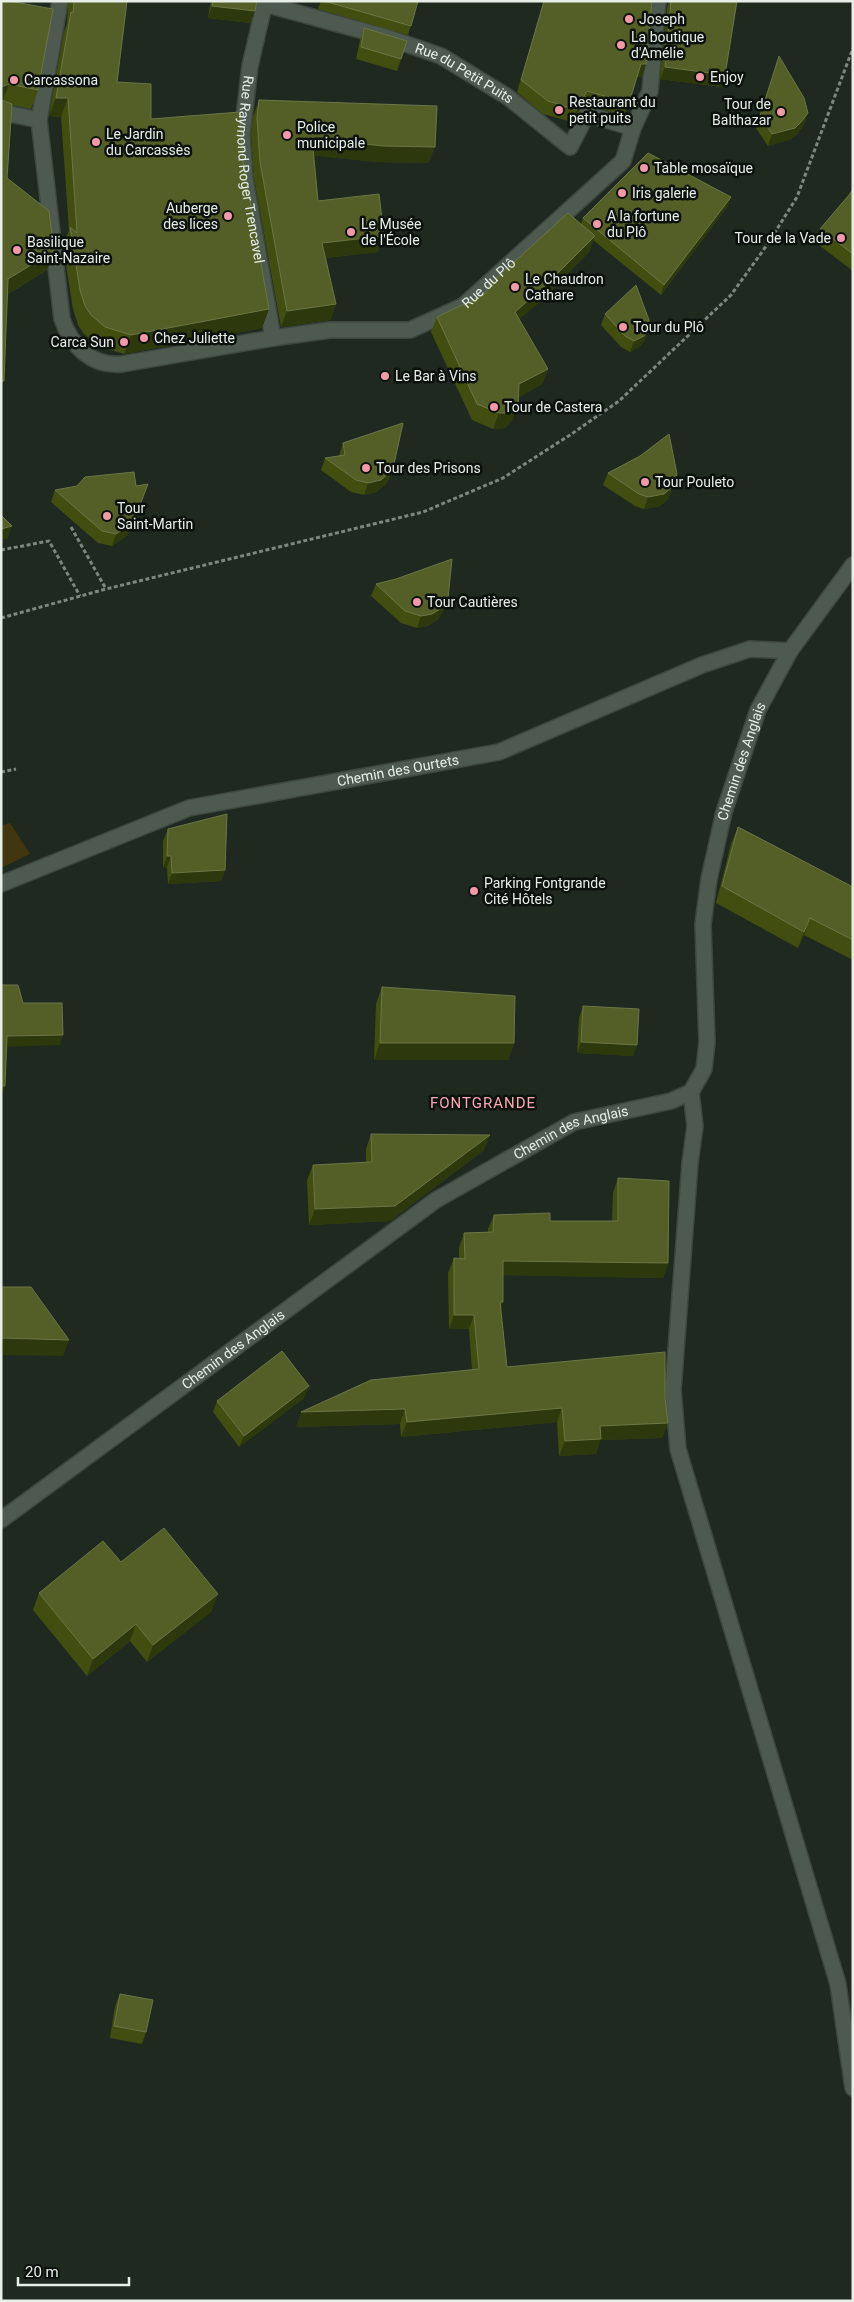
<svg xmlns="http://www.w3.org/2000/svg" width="854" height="2302" font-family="Roboto,sans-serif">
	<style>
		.grass { fill: #42360f }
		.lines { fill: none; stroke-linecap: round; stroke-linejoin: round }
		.minor-casing { stroke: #3e473f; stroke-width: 18 }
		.path { stroke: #7e867f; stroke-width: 3; stroke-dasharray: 4 2.5; stroke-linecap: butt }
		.minor { stroke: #4e594f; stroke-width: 15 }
		.wall { fill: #424e10 }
		.shaded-wall { fill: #2d380d }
		.building { fill: #545f27; stroke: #6b7646 }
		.poi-dot { fill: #f39aa8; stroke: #0c110d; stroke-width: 2 }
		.labels { text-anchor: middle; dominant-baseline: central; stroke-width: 5; stroke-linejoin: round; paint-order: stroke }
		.poi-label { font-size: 14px; fill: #e7eee8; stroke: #0c110d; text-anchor: start }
		.street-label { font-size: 14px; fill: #e7eee8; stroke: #0c110d }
		.neighbourhood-label { font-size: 15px; letter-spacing: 1px; fill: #fca8b5; stroke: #0c110d }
	</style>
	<rect width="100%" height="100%" fill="#1f2920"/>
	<path class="grass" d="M10,823L30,854L1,868V826Z"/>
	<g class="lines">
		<g class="minor-casing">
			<g id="minor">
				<path id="s1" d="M265,1L250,66L242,134L245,179L273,338"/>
				<path id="s2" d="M265,4L386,37L441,56L508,97L570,147L587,114L633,128"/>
				<path id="s3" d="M1,112L39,120L62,319C71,346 92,367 122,364L273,338L330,330H410L463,306L623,161L633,128L650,91L658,1"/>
				<path d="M39,120L60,1"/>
				<path id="s4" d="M1,884L189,808L499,752L702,665L750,649L790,651"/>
				<path d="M691,1092L695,1126L690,1163L673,1390L678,1449L838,1984L853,2088"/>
				<path id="s5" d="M1,1520L436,1200L574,1122L671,1101L691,1092L704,1069L707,1042L703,924L709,879L724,812L758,710L790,651L853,565"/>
			</g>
		</g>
		<path class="path" d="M71,527L106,589
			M1,550L49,541L80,596
			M1,618L106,589L423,512L503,478L570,435L619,401L731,295L767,245L797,197L853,48
			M1,772L16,769"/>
		<use href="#minor" class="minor"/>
	</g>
	<path class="wall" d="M1,1L38,90L31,109L12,105L7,178L54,251L47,270L8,294L1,388Z
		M68,1H127L117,82L151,119L243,162L269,309L262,328L124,354L98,346L84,334L78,325L73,309L63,246L69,230L61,117L49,116L64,31L67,24Z
		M211,1H257L255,11L250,23L208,18Z
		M321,1H418L408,35L318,9Z
		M544,1H652L646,64L642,77L637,76L624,116L583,103L572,122L543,114L517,92Z
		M669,1H737L725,75L721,87L660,79L667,9Z
		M364,28L401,59L397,71L356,59L360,40Z
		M779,56L804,125L797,134L791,139L768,146L756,128Z
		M259,100L429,163L377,162L314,155L318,201L378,252L326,258L336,304L330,320L281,327L254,178L251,134L253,117Z
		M853,189V271L815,242L820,229L849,195Z
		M731,197L727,207L661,295L593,240L589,252L542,300L519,319L548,369L542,384L519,397L512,420L505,428L493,429L472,420L431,332L437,317L485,294L581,224L583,218Z
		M605,314L645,340L640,346L630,352L621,347L601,325Z
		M343,443L390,476L386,484L376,492L364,495L351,492L321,470L325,458L339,456Z
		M608,473L677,474L668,499L660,506L644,509L635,506L603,485Z
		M55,490L128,535L112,546L98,543L51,502Z
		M376,584L448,598L444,610L438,619L428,626L417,628L401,623L371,596Z
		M738,827L853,887V960L804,935L798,948L716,903L731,844Z
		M168,829L225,870L221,881L168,884L167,867L163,868V841Z
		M382,987L514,1043L508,1060H374L376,1004Z
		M583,1006L637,1045L633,1056L577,1053L579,1018Z
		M371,1134L484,1150L390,1221L309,1225L307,1180L313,1165L366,1162V1149Z
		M618,1178L668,1263L663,1278L503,1275V1302L501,1310L507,1367L665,1397L668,1423L662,1438L600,1440L596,1454L559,1456L557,1422L401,1437L400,1424L296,1427L472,1370L469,1329H449L448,1273L454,1258H459V1248L464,1233L488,1232V1229L494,1215L550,1221H612L613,1193Z
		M304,1398L239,1447L213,1412L217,1401Z
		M121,1562L212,1611L147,1662L130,1641L87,1676L33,1610L39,1593Z
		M120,1994L146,2032L142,2044L110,2038L115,2006Z"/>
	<path class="shaded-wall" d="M212,6L255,11L250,23L208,18Z
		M641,64H646L642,77L636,76Z
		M665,67L725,75L721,87L660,79Z
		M9,84L2,103H1V87Z
		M587,91L583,103L572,122L577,110Z
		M56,98H68L61,117L49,116Z
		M808,113L804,125L797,134L791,139L768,146L772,134Z
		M312,138L435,147L429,163L377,162L306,155Z
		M731,197L727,207L661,295L664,285Z
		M384,236L378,252L316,259L322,243Z
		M595,236L589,252L542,300L509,328L515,312Z
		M54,251L47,270L2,297L8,279Z
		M336,304L330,320L281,327L287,311Z
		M269,309L262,328L124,354L131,335Z
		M649,329L645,340L640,346L630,352L634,341Z
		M548,369L542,384L514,400L519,384Z
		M1,381H4L1,388Z
		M518,405L512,420L505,428L493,429L499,413Z
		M394,464L386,484L376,492L364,495L368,483Z
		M148,484L128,535L112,546L116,534Z
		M672,487L668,499L660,506L644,509L648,497Z
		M12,526L8,538L1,540V529Z
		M448,598L444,610L438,619L428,626L417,628L421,616Z
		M167,856H171L167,867L163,868Z
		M225,870L221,881L168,884L172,873Z
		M810,918L804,935L798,948L804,932Z
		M63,1035L60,1045L3,1047L7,1036Z
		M581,1042L637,1045L633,1056L577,1053Z
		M380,1043H514L508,1060H374Z
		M1,1086H5L2,1096H1Z
		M490,1135L484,1150L390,1221L309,1225L315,1209Z
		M503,1261L668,1263L663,1278L498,1275Z
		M500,1302H503L498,1317Z
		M454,1315H474L469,1329H449Z
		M1,1338L69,1340L63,1356L1,1355Z
		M309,1386L304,1398L239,1447L244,1436Z
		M562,1408L557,1422L401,1437L407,1422Z
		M405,1409L400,1424L296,1427L301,1412Z
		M668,1423L662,1438L600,1440L596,1454L559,1456L565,1441L600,1426Z
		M218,1594L212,1611L147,1662L153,1645Z
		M136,1624L130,1641L87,1676L93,1659Z"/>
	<path class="building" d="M1,1H9L53,9L38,90L9,84L1,87Z
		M74,1H127L117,82L151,84V119L240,112L243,162L269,309L131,335L105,327L91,315L85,306L80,290L70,227L77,233L68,98H56L71,12L73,13Z
		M213,1H257L255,11L212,6Z
		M324,1H418L411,26Z
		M544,1H652L646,64H641L629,103L587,91L577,110L548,101L521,80Z
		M671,1H737L725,75L665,67Z
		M364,28L407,41L401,59L361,47Z
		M779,56L804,98L808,113L801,122L795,128L772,134L760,116Z
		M1,100L12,104L7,178L49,211L54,251L8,279L4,381H1Z
		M259,100L437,106L435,147L383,146L312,138L318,201L379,194L384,236L322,243L336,304L287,311L260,162L257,118Z
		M648,153L731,197L664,285L583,218Z
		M853,189V254L820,229L849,195Z
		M568,213L595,236L547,284L515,312L548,369L519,384L518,405L510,413H499L477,404L437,317L485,294L490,284Z
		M636,285L649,320V329L644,336L634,341L625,336L605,314Z
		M403,423L394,464L390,472L381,480L368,483L356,480L325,458L345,455L343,443Z
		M669,434L677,474L672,487L664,494L648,497L639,494L608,473L640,456Z
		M134,472L136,486L148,484L133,523L116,534L102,531L55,490L77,486L85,477Z
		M1,515L12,526L1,529Z
		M452,559L448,598L442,608L432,614L421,616L405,611L376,584L396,579Z
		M227,814L225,870L172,873L171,856H167L168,829Z
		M738,827L853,887V940L810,918L804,932L722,886Z
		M1,985H18L23,1003H62L63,1035L7,1036L5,1086H1Z
		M382,987L515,996L514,1043H380Z
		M583,1006L639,1009L637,1045L581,1042Z
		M371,1134L490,1135L395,1206L315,1209L313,1165L372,1162Z
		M618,1178L669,1181L668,1263L503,1261V1302H500L507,1367L665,1352V1397L668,1423L600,1426L601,1439L565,1441L562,1408L407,1422L405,1409L301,1412L371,1380L479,1369L474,1315H454V1258L465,1259L464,1233L493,1232L494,1215L550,1213V1221H618Z
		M1,1287H31L69,1340L1,1338Z
		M282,1351L309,1386L244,1436L217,1401Z
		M164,1528L218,1594L153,1645L136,1624L93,1659L39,1593L103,1541L121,1562Z
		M120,1994L153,2000L146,2032L114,2026Z"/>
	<g class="poi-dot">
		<circle cx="629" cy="19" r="5"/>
		<circle cx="621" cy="45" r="5"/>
		<circle cx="700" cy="77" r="5"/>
		<circle cx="14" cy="80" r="5"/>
		<circle cx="559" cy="110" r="5"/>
		<circle cx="781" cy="112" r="5"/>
		<circle cx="287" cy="135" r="5"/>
		<circle cx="96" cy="142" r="5"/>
		<circle cx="644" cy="168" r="5"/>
		<circle cx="622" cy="193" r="5"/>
		<circle cx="228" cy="216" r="5"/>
		<circle cx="597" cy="224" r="5"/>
		<circle cx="351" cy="232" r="5"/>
		<circle cx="841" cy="238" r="5"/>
		<circle cx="17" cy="250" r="5"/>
		<circle cx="515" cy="287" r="5"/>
		<circle cx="623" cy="327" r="5"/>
		<circle cx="144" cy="338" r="5"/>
		<circle cx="124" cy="342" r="5"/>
		<circle cx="385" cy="376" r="5"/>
		<circle cx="494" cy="407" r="5"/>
		<circle cx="366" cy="468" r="5"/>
		<circle cx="645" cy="482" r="5"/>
		<circle cx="107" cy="516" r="5"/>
		<circle cx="417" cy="602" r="5"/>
		<circle cx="474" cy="891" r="5"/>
	</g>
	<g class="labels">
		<g class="poi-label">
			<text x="639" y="19">Joseph</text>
			<text x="631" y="37">La boutique<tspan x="631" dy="16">d'Amélie</tspan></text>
			<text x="710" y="77">Enjoy</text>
			<text x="24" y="80">Carcassona</text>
			<text x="569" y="102">Restaurant du<tspan x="569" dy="16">petit puits</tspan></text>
			<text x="771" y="104" text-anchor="end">Tour de<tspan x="771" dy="16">Balthazar</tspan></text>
			<text x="297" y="127">Police<tspan x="297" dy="16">municipale</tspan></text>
			<text x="106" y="134">Le Jardin<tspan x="106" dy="16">du Carcassès</tspan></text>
			<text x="654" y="168">Table mosaïque</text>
			<text x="632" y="193">Iris galerie</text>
			<text x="218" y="208" text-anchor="end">Auberge<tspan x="218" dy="16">des lices</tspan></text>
			<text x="607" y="216">A la fortune<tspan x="607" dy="16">du Plô</tspan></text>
			<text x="361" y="224">Le Musée<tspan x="361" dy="16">de l'École</tspan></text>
			<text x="831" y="238" text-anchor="end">Tour de la Vade</text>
			<text x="27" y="242">Basilique<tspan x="27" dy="16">Saint-Nazaire</tspan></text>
			<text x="525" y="279">Le Chaudron<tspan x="525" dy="16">Cathare</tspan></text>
			<text x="633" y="327">Tour du Plô</text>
			<text x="154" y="338">Chez Juliette</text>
			<text x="114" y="342" text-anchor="end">Carca Sun</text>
			<text x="395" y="376">Le Bar à Vins</text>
			<text x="504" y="407">Tour de Castera</text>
			<text x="376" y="468">Tour des Prisons</text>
			<text x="655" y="482">Tour Pouleto</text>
			<text x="117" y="508">Tour<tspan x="117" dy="16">Saint-Martin</tspan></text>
			<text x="427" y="602">Tour Cautières</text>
			<text x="484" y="883">Parking Fontgrande<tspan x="484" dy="16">Cité Hôtels</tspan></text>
		</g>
		<g class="street-label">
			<text stroke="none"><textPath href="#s2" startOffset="212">Rue du Petit Puits</textPath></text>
			<text stroke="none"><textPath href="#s1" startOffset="171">Rue Raymond Roger Trencavel</textPath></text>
			<text stroke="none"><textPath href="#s3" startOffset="704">Rue du Plô</textPath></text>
			<text stroke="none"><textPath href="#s5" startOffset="1159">Chemin des Anglais</textPath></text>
			<text stroke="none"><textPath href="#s4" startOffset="415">Chemin des Ourtets</textPath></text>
			<text stroke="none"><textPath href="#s5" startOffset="692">Chemin des Anglais</textPath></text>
			<text stroke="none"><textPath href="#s5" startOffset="288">Chemin des Anglais</textPath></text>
		</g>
		<g class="neighbourhood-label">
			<text x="483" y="1103">FONTGRANDE</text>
		</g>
	</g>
	<rect width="854" height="2302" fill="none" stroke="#e7eee8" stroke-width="5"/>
	<path d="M18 2277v8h111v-8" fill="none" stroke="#e7eee8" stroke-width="2.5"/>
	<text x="25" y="2277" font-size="15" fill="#e7eee8" stroke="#0c110d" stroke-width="4" paint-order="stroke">20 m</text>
</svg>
